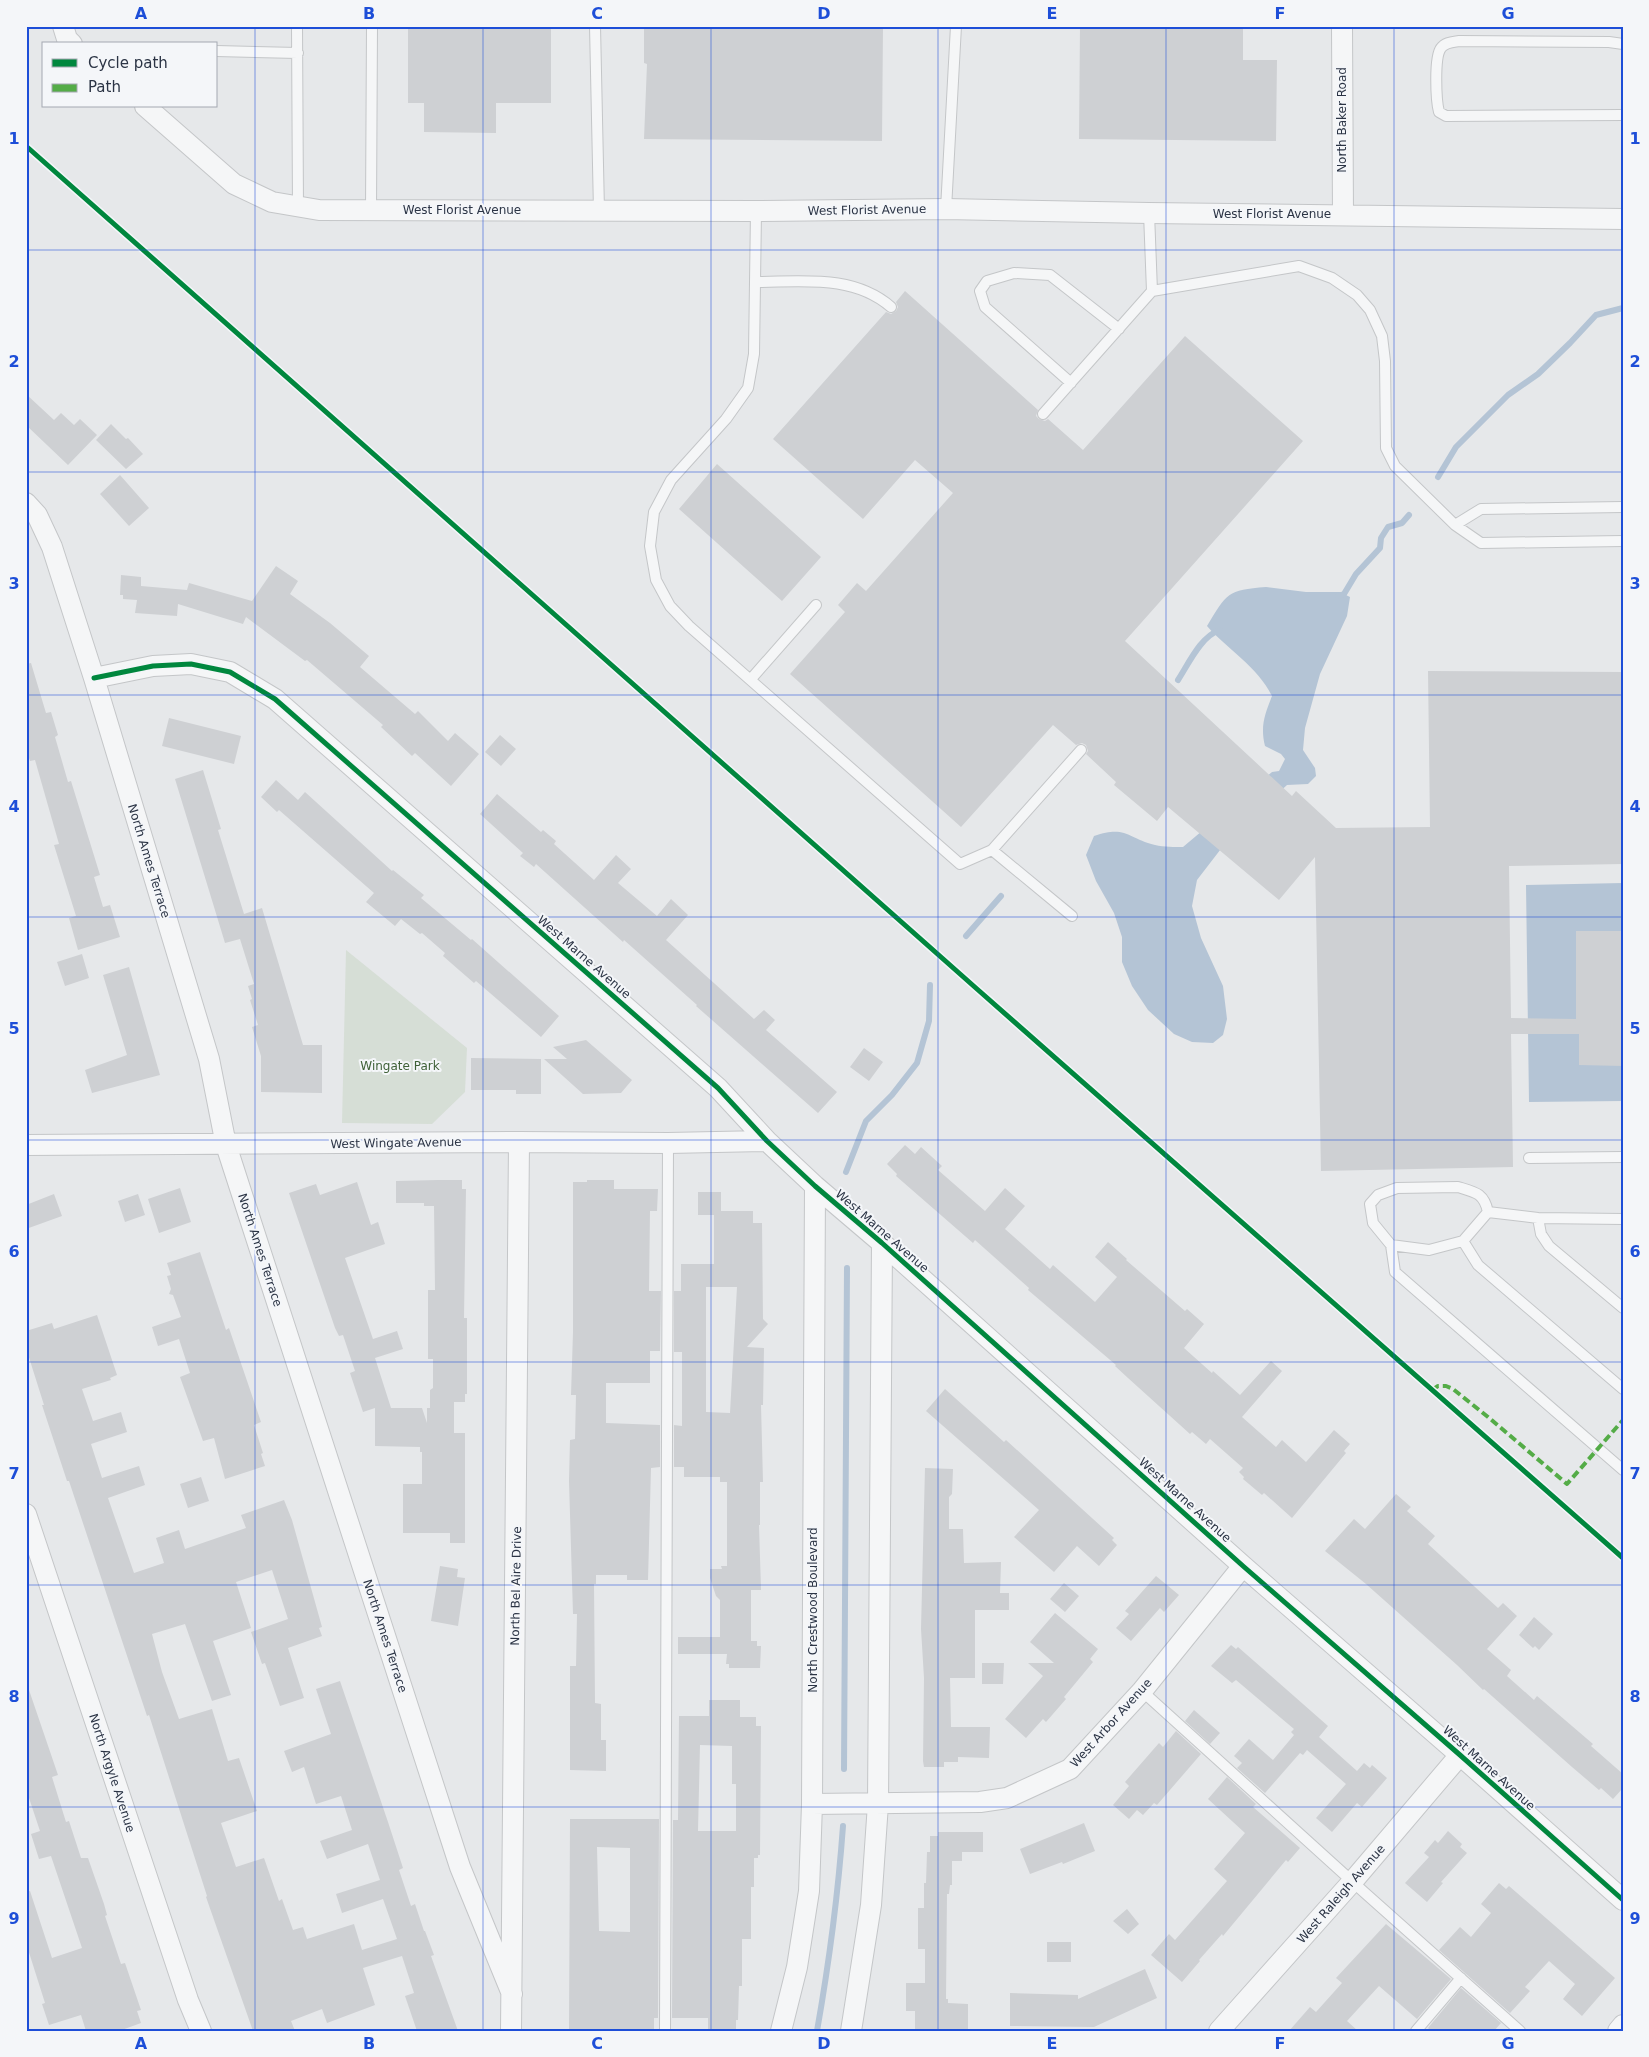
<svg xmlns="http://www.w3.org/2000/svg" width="1649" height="2057" font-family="'DejaVu Sans',sans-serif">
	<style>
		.green { fill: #d6ded6 }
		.water { fill: #b4c4d5 }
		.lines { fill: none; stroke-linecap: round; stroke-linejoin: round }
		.stream { stroke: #b4c4d5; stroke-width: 6 }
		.building { fill: #ced0d3; fill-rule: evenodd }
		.service-casing { stroke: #c4c6c8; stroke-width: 12 }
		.minor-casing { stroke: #c4c6c8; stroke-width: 22 }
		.service { stroke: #f5f6f7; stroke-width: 10 }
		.minor { stroke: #f5f6f7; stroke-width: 20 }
		.quiet { stroke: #54ac47; stroke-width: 4; stroke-dasharray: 8 4; stroke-linecap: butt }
		.cycleway-casing { stroke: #f4f6f9; stroke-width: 8 }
		.cycleway { stroke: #00873e; stroke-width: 5 }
		.grid { fill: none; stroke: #1d4ed8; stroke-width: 1; stroke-opacity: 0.55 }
		.labels { text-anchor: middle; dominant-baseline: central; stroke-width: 4; stroke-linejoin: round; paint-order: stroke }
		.street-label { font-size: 12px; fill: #2b3445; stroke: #f4f6f9 }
		.park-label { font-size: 12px; fill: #3f6138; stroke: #f4f6f9 }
		.neatline { fill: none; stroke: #1d4ed8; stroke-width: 2 }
		.grid-label { font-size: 16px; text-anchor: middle; font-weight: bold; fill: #1d4ed8 }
	</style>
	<rect width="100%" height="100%" fill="#e6e8ea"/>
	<path class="green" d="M346,950L467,1048L465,1092L432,1124L342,1123Z"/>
	<path class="water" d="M1266,587L1306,592H1340L1350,597L1347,616L1320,674L1305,728L1303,750L1315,768L1316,776L1308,784L1287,785L1227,841L1197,880L1192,906L1201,938L1223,986L1227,1019L1223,1035L1213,1043L1192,1042L1174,1034L1148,1010L1132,986L1122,962V937L1114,913L1096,881L1086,855L1094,836C1126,825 1127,838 1155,845C1164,847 1175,847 1183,847L1272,772L1279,771L1285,759L1281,754L1265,746C1260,726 1265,714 1272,696C1257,666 1228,650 1207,626C1227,593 1227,590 1266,587Z
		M1623,883V1101L1529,1102L1526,885Z"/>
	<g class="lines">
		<path class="stream" d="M1438,477L1456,447L1508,395L1538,374L1570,343L1596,315L1623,308
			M1338,596L1344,594L1356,574L1380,548L1381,538L1388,527L1402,523L1409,515
			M1178,680C1189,663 1201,636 1220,630
			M966,936L1001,896
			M846,1172L866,1121L892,1095L917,1063L929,1021L930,985
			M844,1769L847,1268
			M817,2031C829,1963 838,1895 843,1826"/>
	</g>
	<path class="building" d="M408,26H551V103H496V133L424,132V103H408Z
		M644,26H883L882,141L644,139L647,64L644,63Z
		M1080,26H1243V60H1277L1276,141L1079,139Z
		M905,291L1038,410L1036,416L1039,419L1045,421L1048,419L1083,450L1185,336L1303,441L1125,641L1292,796L1296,791L1336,828L1430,827L1428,671L1623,672V864L1509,866L1511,1018L1576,1019V931H1623V1066L1579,1065V1034H1511L1513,1167L1321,1171L1315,857L1279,900L1168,807L1157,821L1114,785L1116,782L1086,754L1088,751L1086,745L1082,743L1076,745L1053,725L961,827L790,674L845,612L838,605L857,583L866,591L953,493L915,460L863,519L773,439L886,312L891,314L896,311L898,307L896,302Z
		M26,394L54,420L61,413L74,425L80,419L97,435L68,465L26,425Z
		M111,424L126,439L128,438L143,454L126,469L96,440Z
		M717,464L821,557L782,601L679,509Z
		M120,475L149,508L129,526L100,494Z
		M276,566L298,581L290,594L330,623L369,656L360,667L415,714L418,711L448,741L455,733L479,754L451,786L415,753L412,756L381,727L383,725L307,660L305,661L246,617L243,624L178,604L177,616L135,613L137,600L123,599V595H120L121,575L141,577V586L187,590L189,583L252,601Z
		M31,663L46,713L51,712L58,735L55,737L68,782L71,781L100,875L94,877L103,907L110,905L120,937L78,950L69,918L76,916L54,845L59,844L35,760L30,761L26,749V664Z
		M169,718L241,736L234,764L162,746Z
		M500,735L516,749L501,766L485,752Z
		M203,770L221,829L218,830L244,914L262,908L303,1045H322V1093L261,1092V1056L252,1027L258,1025L250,1000L252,999L248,986L254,984L240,939L225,943L175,779Z
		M276,780L298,800L305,792L392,871L393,870L424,895L421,898L471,940L472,939L559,1016L541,1037L476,981L474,983L459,970L443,956L445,953L422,933L420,934L401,919L395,926L366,902L374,893L279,810L277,812L261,797Z
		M497,794L541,832L543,830L556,841L554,844L594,880L616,855L631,869L618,883L657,916L671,899L688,915L666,940L754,1019L764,1010L775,1020L766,1030L837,1092L818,1113L696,1006L697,1005L624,940L623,942L536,864L534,867L520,856L523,853L480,814Z
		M82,954L89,978L65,986L57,962Z
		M129,967L160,1075L92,1093L85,1070L127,1055L103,975Z
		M586,1040L632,1080L621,1093L583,1094L544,1059H567L553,1047Z
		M864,1048L883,1062L869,1081L850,1067Z
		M471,1058L541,1059V1094H516V1090H471Z
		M905,1145L915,1154L921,1147L942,1166L938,1170L985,1211L1005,1188L1025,1206L1005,1229L1050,1269L1053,1265L1095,1302L1117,1277L1095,1257L1108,1242L1127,1259L1126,1260L1185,1311L1187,1309L1204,1324L1184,1348L1212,1373L1213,1371L1240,1395L1271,1361L1282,1371L1242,1417L1276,1447L1282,1440L1306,1462L1334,1430L1350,1444L1344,1451L1346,1453L1292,1518L1264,1493L1262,1495L1243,1479L1244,1477L1239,1472L1243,1468L1210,1439L1206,1444L1192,1432L1190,1434L1128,1378L1115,1366L1116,1365L1028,1290L1029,1288L975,1240L973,1243L896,1176L897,1174L887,1164Z
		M438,1180H462V1189H466L464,1318H467V1394H465V1402H454V1433H465V1543H450V1533H403V1484H422V1452H420V1447L375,1446V1408L363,1412L350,1373L355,1371L343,1335L339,1336L335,1328L289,1193L316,1184L320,1195L357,1182L371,1225L378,1222L385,1244L345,1258L373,1339L397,1331L403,1349L375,1358L391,1408H422L427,1423V1408H430V1390L433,1388V1359H428V1290H435L434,1206H424V1203H396V1181Z
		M587,1180H614V1189H658L657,1211H650L649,1291H661L660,1351H650V1383H606V1423L660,1425V1467L651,1468L648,1580H627V1575H596V1584H594L595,1703L601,1704V1740H606V1771L570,1770V1666H576L577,1614H573L569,1481L570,1440L575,1439L576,1395H571L573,1332V1182H587Z
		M180,1188L191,1222L159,1233L148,1199Z
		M698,1192H721V1211H753V1223H762L763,1319L768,1324L747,1347L764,1348L763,1405H761L763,1482H760V1525H759L761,1590H751V1641H757V1646H761L760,1668H729V1664H726L727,1654H678V1637H720V1600L716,1596L710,1578V1569H722L721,1566H727V1482H720V1477H684V1467H674V1425L682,1426V1352H674V1291H681V1264H714V1215H698ZM706,1287H737L730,1413L706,1412Z
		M54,1194L62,1216L26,1229V1205Z
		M138,1194L145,1215L125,1222L118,1201Z
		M200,1252L226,1330L229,1328L261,1422L254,1425L263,1453L261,1454L265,1466L225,1479L214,1438L203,1441L180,1377L190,1373L179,1339L158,1346L152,1327L181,1317L173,1295L169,1294L171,1289L167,1276L171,1275L167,1263Z
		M97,1315L117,1375L110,1378L111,1380L82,1389L93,1421L121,1412L127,1432L91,1444L102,1478L139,1466L145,1485L108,1498L134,1573L164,1563L156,1538L179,1530L185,1549L246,1528L241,1515L284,1500L292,1520L322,1627L319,1628L322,1636L288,1648L304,1698L280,1706L265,1663L262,1664L251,1632L288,1619L272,1570L236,1582L251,1628L213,1641L231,1695L212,1701L185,1624L152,1634L162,1672L179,1719L212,1709L228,1761L239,1758L257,1811L221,1823L236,1867L264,1858L279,1901L282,1899L293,1930L303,1927L307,1939L354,1924L362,1950L397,1939L383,1899L342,1913L336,1894L380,1880L368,1844L327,1859L320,1841L352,1830L341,1796L316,1804L304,1767L292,1772L284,1751L331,1734L316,1689L340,1681L388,1822L403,1868L399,1870L411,1906L415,1904L424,1931H425L434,1955L431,1956L458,2031H417L405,1996L414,1993L402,1956L363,1968L375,2005L327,2023L322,2009L291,2021L295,2031H253L206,1897L207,1896L149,1715L147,1716L69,1481H67L42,1405H44L26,1348V1331L52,1323L54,1329Z
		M945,1389L1004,1442L1006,1440L1114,1538L1112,1540L1117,1545L1099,1566L1077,1546L1054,1572L1014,1537L1039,1510L926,1411Z
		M925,1468L953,1469L952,1494L949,1497V1529H963L964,1563L1001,1562L1000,1593H1009V1610H975V1678H950L951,1727H990L989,1758L958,1757V1762H944V1767H924L923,1761L924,1678L921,1629Z
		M201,1477L209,1501L188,1508L180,1484Z
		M1396,1494L1411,1507L1407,1511L1435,1536L1428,1544L1498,1608L1503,1603L1517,1616L1487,1649L1511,1670L1507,1676L1534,1700L1537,1696L1593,1744L1591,1746L1623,1774V1788L1613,1799L1601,1788L1599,1790L1572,1767L1484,1689L1483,1690L1457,1665L1366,1584L1325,1551L1354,1519L1365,1529Z
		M440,1566L458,1569L457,1577L465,1578L458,1626L431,1621Z
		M1156,1576L1179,1595L1164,1612L1160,1608L1131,1641L1116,1628L1129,1614L1125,1611Z
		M1064,1583L1079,1596L1065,1612L1050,1599Z
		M1055,1613L1098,1649L1090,1659L1093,1662L1064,1697L1066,1699L1046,1722L1043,1719L1026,1738L1005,1719L1043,1676L1028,1663H1054L1030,1642Z
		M1534,1617L1553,1634L1539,1650L1535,1646L1533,1648L1519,1635Z
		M1231,1645L1236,1649L1238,1647L1328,1726L1319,1737L1357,1771L1364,1763L1370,1768L1372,1765L1387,1778L1362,1807L1357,1803L1332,1832L1316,1818L1346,1784L1307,1750L1303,1755L1300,1753L1265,1793L1237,1768L1242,1763L1234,1756L1249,1739L1273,1760L1294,1735L1291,1732L1294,1729L1236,1680L1232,1683L1211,1666Z
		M982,1663H1004L1003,1684H982Z
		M29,1690L58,1775L52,1777L66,1822L69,1821L81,1858H88L104,1904L107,1915L105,1916L121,1964L125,1963L141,2010L137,2011L141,2023L119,2031H86L81,2015L49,2025L42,2004L45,2003L26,1943V1892L30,1891L52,1958L82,1948L51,1856L39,1859L31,1834L40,1831L26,1789V1691Z
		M709,1700H740V1717H756V1726H761L760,1855H758V1858H754V1887H751V1939H742V1986H739L738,2020H736V2029H708V2018H672L673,1820H678L679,1716H709ZM700,1745L732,1746V1784H736V1831H698Z
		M1194,1710L1220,1733L1210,1744L1185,1721Z
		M1176,1731L1201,1754L1157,1805L1154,1803L1143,1815L1137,1810L1129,1819L1113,1805L1129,1786L1125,1782L1159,1743L1163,1747Z
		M1227,1777L1256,1804L1253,1807L1300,1848L1288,1862L1286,1860L1223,1936L1222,1934L1199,1960L1200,1961L1182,1982L1151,1955L1169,1934L1175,1940L1227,1881L1214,1869L1245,1833L1208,1799Z
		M570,1819H659L658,2018H654V2031H569ZM597,1847L630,1848V1932L599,1931Z
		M1084,1823L1095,1851L1063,1864L1062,1862L1030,1874L1020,1849Z
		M1448,1831L1462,1844L1460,1847L1467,1853L1441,1882L1443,1883L1427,1902L1405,1883L1429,1857L1424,1853L1435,1840L1438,1843Z
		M938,1832H983V1852H962V1861H952V1885H950L949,1894H947L946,1999H948V2003L968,2004V2031H915V2011H906V1983H925V1949H918V1908H924V1883H926L927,1852H930V1836H938Z
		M1499,1883L1506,1889L1509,1886L1615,1978L1582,2016L1563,1999L1575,1984L1549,1961L1525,1987L1530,1991L1510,2013L1439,1950L1460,1927L1471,1937L1491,1913L1481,1904Z
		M1127,1909L1139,1924L1128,1934L1113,1921Z
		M1386,1924L1451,1979L1417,2019L1379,1986L1347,2021L1358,2031H1289L1310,2007L1316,2012L1342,1983L1336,1978Z
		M1047,1942H1071V1962H1047Z
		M1145,1969L1157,1998L1094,2027L1010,2026V1993L1078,1995V1999Z
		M1461,1988L1501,2023L1494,2031H1431L1428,2028Z"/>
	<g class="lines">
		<g class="service-casing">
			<path id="service" d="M297,26L298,208
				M595,26L599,211
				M1623,44L1609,42L1459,41C1453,42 1445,42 1441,48C1434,57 1436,101 1439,112L1446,116L1623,115
				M216,51L298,53
				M946,209L956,26
				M371,210L372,26
				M756,211L754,354L748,388L726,419L671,480L654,512L650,546L656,580L670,606L689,626L960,864L992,850L1081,750
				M755,282C802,282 853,274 891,307
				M1152,291L1299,266L1332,278L1357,295L1370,310L1382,336L1385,361L1386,448L1395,466L1455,525L1481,543L1623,541
				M1071,383L985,307L980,291L987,281L1014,273L1050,275L1119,329
				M1043,414L1152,291L1149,213
				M1455,525L1481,509L1623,507
				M751,679L816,605
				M992,850L1072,916
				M1529,1158L1623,1157
				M1458,1187C1475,1192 1484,1193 1488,1212L1463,1241L1429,1250L1391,1245L1373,1223L1370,1204L1378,1195L1397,1188Z
				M1488,1212L1538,1218L1623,1219
				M1538,1218L1541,1234L1549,1246L1623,1308
				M1463,1241L1478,1265L1623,1389
				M1391,1245L1395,1272L1623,1470
				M1142,1691L1365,1893L1520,2031
				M665,2031L668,1143
				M1416,2031L1461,1978"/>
		</g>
		<g class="minor-casing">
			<path id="minor" d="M63,26L67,39L72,44
				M1342,26L1343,215
				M145,106L234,184L272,202L319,210L756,211L946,209L1149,213L1623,219
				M26,503L37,515L52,547L94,678L209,1059L226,1145L460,1867L512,1994
				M94,678L153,666L191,664L230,672L275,699L718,1088L767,1141L815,1186L882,1243L1243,1566L1460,1755L1623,1900
				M26,1145L519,1142L668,1143L767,1141
				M26,1514L188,2000L201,2031
				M812,1804L980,1802L1007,1798L1070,1769L1142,1691L1243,1566
				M511,2031L519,1142
				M781,2031L797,1967L809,1891L812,1804L815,1186
				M851,2031L871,1905L878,1804L882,1243
				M1219,2031L1352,1882L1460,1755
				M1618,2031L1623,2025"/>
		</g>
		<use href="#service" class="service"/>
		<use href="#minor" class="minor"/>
		<path class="quiet" d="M1432,1390L1438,1386H1446L1453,1389L1488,1417L1567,1484L1623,1420"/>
		<g class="cycleway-casing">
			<path id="cycleway" d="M26,146L977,989L1623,1558
				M94,678L153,666L191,664L230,672L275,699L718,1088L767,1141L815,1186L882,1243L1243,1566L1460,1755L1623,1900"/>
		</g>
		<use href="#cycleway" class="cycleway"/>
	</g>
	<path class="grid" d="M255,26V2031M483,26V2031M711,26V2031M938,26V2031M1166,26V2031M1394,26V2031M26,250H1623M26,472H1623M26,695H1623M26,917H1623M26,1140H1623M26,1362H1623M26,1585H1623M26,1807H1623"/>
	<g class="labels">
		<g class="street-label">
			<text transform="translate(1342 120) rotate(-90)">North Baker Road</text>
			<text x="462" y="210">West Florist Avenue</text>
			<text transform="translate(867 210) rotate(-1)">West Florist Avenue</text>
			<text x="1272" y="214">West Florist Avenue</text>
			<text transform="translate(149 861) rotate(73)">North Ames Terrace</text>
			<text transform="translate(584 957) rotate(41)">West Marne Avenue</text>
			<text transform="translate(396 1143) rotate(-1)">West Wingate Avenue</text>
			<text transform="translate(882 1231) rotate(41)">West Marne Avenue</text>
			<text transform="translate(260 1250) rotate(72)">North Ames Terrace</text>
			<text transform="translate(1185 1500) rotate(42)">West Marne Avenue</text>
			<text transform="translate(516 1586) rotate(-89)">North Bel Aire Drive</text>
			<text transform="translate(813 1610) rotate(-90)">North Crestwood Boulevard</text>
			<text transform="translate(385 1636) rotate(72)">North Ames Terrace</text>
			<text transform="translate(1111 1723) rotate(-48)">West Arbor Avenue</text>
			<text transform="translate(1489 1768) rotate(42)">West Marne Avenue</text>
			<text transform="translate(112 1773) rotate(72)">North Argyle Avenue</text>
			<text transform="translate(1341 1894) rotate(-49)">West Raleigh Avenue</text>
		</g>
		<g class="park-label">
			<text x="400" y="1066">Wingate Park</text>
		</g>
	</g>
	<rect width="1649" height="2057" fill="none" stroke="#f4f6f9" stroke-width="55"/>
	<rect x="42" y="42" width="175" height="65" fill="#f4f6f9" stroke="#a4a8b1"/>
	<rect x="52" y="59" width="25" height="8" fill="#00873e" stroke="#a4a8b1"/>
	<text x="88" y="68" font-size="15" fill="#2b3445">Cycle path</text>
	<rect x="52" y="84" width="25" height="8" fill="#54ac47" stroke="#a4a8b1"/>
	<text x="88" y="92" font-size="15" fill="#2b3445">Path</text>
	<rect x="28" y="28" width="1594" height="2002" class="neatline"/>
	<g class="grid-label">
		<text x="141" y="19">A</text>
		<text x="369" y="19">B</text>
		<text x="597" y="19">C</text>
		<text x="824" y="19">D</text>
		<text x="1052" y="19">E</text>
		<text x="1280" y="19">F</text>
		<text x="1508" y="19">G</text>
		<text x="14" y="144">1</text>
		<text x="1635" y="144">1</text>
		<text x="14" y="367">2</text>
		<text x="1635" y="367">2</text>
		<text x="14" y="589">3</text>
		<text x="1635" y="589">3</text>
		<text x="14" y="812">4</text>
		<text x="1635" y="812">4</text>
		<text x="14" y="1034">5</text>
		<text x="1635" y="1034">5</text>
		<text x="14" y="1257">6</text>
		<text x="1635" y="1257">6</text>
		<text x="14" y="1479">7</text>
		<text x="1635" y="1479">7</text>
		<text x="14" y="1702">8</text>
		<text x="1635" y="1702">8</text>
		<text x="14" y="1924">9</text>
		<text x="1635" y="1924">9</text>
		<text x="141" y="2049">A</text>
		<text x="369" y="2049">B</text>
		<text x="597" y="2049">C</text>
		<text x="824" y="2049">D</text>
		<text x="1052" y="2049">E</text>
		<text x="1280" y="2049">F</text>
		<text x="1508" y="2049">G</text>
	</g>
</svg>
